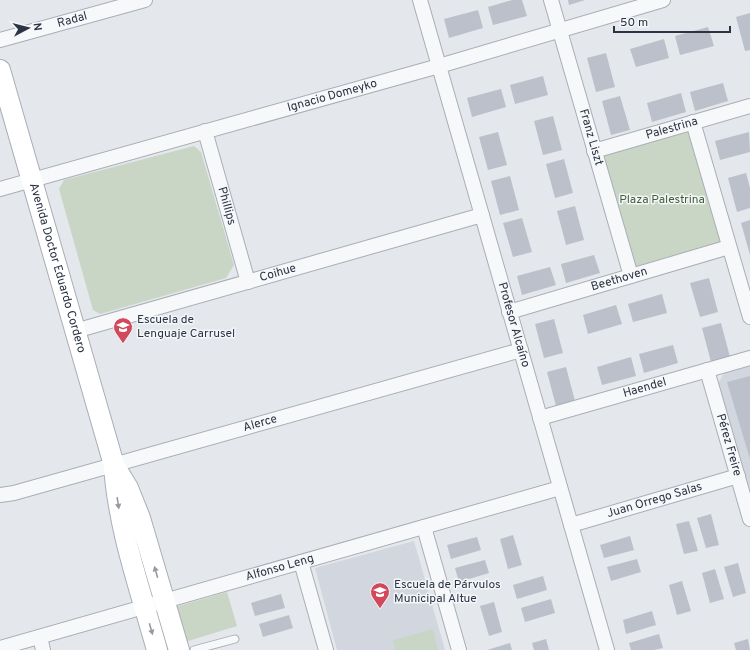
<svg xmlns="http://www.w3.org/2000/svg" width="750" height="650" font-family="Overpass,sans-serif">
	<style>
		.built { fill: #d2d6de }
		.green { fill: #c9d6c5 }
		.building { fill: #bbc0ca }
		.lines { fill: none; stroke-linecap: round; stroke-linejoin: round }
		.lane-casing { stroke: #a9aeb7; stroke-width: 9 }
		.street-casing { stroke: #a9aeb7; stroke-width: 16 }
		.secondary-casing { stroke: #a9aeb7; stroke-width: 22 }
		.lane { stroke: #f7f8fa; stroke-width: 7 }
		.street { stroke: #f7f8fa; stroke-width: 14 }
		.secondary { stroke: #fff; stroke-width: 20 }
		.oneway { fill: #959aa2 }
		.labels { text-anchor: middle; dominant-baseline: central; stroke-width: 3; stroke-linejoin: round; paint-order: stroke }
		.street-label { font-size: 12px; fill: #2b3445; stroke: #f4f6f9 }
		.park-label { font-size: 12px; fill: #3f6138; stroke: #f4f6f9 }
		.poi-label { font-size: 12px; fill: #2b3445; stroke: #f4f6f9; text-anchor: start }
	</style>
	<rect width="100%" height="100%" fill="#e4e7ec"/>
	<path class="built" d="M750,364V491L718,384L725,371Z
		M414,541L445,650H337L315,568Z"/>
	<path class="green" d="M688,130L723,240L717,246L638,269L631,264L602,160L607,153Z
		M194,146L201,152L234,265L226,278L100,314L93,310L59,189L64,180Z
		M227,592L237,626L185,642L175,607Z
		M433,629L438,650H395L393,640Z"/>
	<path class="building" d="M512,0H522L527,16L493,25L488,7Z
		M568,0H585L569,5Z
		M478,10L483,28L449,38L444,19Z
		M750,13V50L745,51L736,17Z
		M708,27L714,46L680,55L675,36Z
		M664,39L669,58L636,67L630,49Z
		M606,53L615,87L596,92L587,58Z
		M543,76L548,95L515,104L510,85Z
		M723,83L728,101L695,111L690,92Z
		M501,89L506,107L472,117L467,98Z
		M681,93L686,112L652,122L647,103Z
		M620,96L630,130L611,135L602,101Z
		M553,116L562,150L543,155L534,121Z
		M498,132L507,165L488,170L479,137Z
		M749,132L750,152L720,160L715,141Z
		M564,159L573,193L555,198L546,164Z
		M746,173L750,188V208L737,212L728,178Z
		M510,176L519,210L500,215L491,181Z
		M575,206L584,240L566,245L557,211Z
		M522,218L532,252L513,257L503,223Z
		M750,220V255L741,223Z
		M594,255L600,273L566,283L561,264Z
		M550,267L556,285L522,295L517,276Z
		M709,278L718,312L700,317L690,283Z
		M662,294L667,313L633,322L628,304Z
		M616,305L622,324L588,334L583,315Z
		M554,319L563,353L544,358L535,324Z
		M721,323L730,357L711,362L702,328Z
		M673,345L678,363L644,373L639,354Z
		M631,357L636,376L602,385L597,367Z
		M566,367L575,401L556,406L547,372Z
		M750,376V459L727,382Z
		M711,514L719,545L706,548L697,518Z
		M689,521L698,551L684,554L676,524Z
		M513,535L522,565L508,569L500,539Z
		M630,536L634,550L604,558L600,545Z
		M477,537L481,550L451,559L447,545Z
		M637,559L641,572L611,581L607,567Z
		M485,560L489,573L459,582L455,568Z
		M738,563L746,593L733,597L724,567Z
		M715,569L724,599L710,603L702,573Z
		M543,576L547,590L517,599L513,585Z
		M682,581L691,611L677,615L669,585Z
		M281,594L285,608L255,616L251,603Z
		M551,599L555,613L525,622L521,608Z
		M494,602L502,632L489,636L480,606Z
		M652,611L656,625L626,634L623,620Z
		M289,615L293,628L263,637L259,624Z
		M659,634L663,648L654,650H631L629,643Z
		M546,639L549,650H534L532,643Z
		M748,639L750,650H736L734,643Z
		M510,643L512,650H487Z"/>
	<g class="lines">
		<g class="lane-casing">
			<path id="lane" d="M194,650L235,639"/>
		</g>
		<g class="street-casing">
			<g id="street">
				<path id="s1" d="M420,0L607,650"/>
				<path id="s2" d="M551,0L631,276"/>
				<path id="s3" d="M0,40L145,0"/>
				<path d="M693,122L750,317"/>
				<path id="s4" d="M205,131L248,282"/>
				<path id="s5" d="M594,151L750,106"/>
				<path id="s6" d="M0,189L439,66L663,0"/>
				<path id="s7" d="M509,312L729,247"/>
				<path id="s8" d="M75,331L482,215"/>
				<path id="s9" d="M707,370L750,519"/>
				<path id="s10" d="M540,418L750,358"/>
				<path id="s11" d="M0,495L14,493L521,350"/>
				<path id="s12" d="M571,525L738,476"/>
				<path d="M424,527L459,650"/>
				<path d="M301,562L326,650"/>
				<path d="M40,637L43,650"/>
				<path id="s13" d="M0,648L560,488"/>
			</g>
		</g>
		<g class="secondary-casing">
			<g id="secondary">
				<path id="s14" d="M0,70L114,465C118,528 140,589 157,650"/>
				<path d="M117,470L128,488L140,518L179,650"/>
			</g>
		</g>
		<use href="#lane" class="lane"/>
		<use href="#street" class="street"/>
		<use href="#secondary" class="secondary"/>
	</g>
	<defs><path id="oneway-solid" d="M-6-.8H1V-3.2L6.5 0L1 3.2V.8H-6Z"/></defs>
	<g class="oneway">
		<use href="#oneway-solid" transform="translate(118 503) rotate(81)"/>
		<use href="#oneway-solid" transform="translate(156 572) rotate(-106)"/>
		<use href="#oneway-solid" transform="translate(151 629) rotate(74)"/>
	</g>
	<defs>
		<g id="school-pin" transform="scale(1)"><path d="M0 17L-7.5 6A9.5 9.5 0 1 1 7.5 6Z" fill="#d1495b" stroke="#f4f6f9"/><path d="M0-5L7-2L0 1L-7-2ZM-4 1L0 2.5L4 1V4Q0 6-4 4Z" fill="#fff"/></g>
	</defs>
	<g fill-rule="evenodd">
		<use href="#school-pin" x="123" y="327"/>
		<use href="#school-pin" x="380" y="592"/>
	</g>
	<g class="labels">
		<g class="street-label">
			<text stroke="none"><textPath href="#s3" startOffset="75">Radal</textPath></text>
			<text stroke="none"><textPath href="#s6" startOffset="345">Ignacio Domeyko</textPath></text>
			<text stroke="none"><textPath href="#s5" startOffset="81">Palestrina</textPath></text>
			<text stroke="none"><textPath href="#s2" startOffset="143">Franz Liszt</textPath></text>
			<text stroke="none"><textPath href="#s4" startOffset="78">Phillips</textPath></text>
			<text stroke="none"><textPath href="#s14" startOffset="206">Avenida Doctor Eduardo Cordero</textPath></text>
			<text stroke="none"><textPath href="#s8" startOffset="211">Coihue</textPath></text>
			<text stroke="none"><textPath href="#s7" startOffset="115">Beethoven</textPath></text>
			<text stroke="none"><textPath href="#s1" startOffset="338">Profesor Alcaíno</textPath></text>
			<text stroke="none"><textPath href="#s10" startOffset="109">Haendel</textPath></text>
			<text stroke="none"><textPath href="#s11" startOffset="270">Alerce</textPath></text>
			<text stroke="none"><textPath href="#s9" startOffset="78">Pérez Freire</textPath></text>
			<text stroke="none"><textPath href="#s12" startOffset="87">Juan Orrego Salas</textPath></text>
			<text stroke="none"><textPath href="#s13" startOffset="291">Alfonso Leng</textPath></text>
		</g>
		<g class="park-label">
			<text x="662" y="200">Plaza Palestrina</text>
		</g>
		<g class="poi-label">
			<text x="137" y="320">Escuela de<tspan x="137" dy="14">Lenguaje Carrusel</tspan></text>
			<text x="394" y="585">Escuela de Párvulos<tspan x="394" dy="14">Municipal Altue</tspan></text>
		</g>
	</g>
	<g transform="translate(28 28) rotate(83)" stroke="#f4f6f9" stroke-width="3" paint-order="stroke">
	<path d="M0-3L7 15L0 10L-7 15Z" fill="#2b3445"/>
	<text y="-6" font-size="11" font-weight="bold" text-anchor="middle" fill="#2b3445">N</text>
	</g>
	<path d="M614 26v6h116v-6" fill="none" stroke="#2b3445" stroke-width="2"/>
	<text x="620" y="26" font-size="12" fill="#2b3445" stroke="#f4f6f9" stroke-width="3" paint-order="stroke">50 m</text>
</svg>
